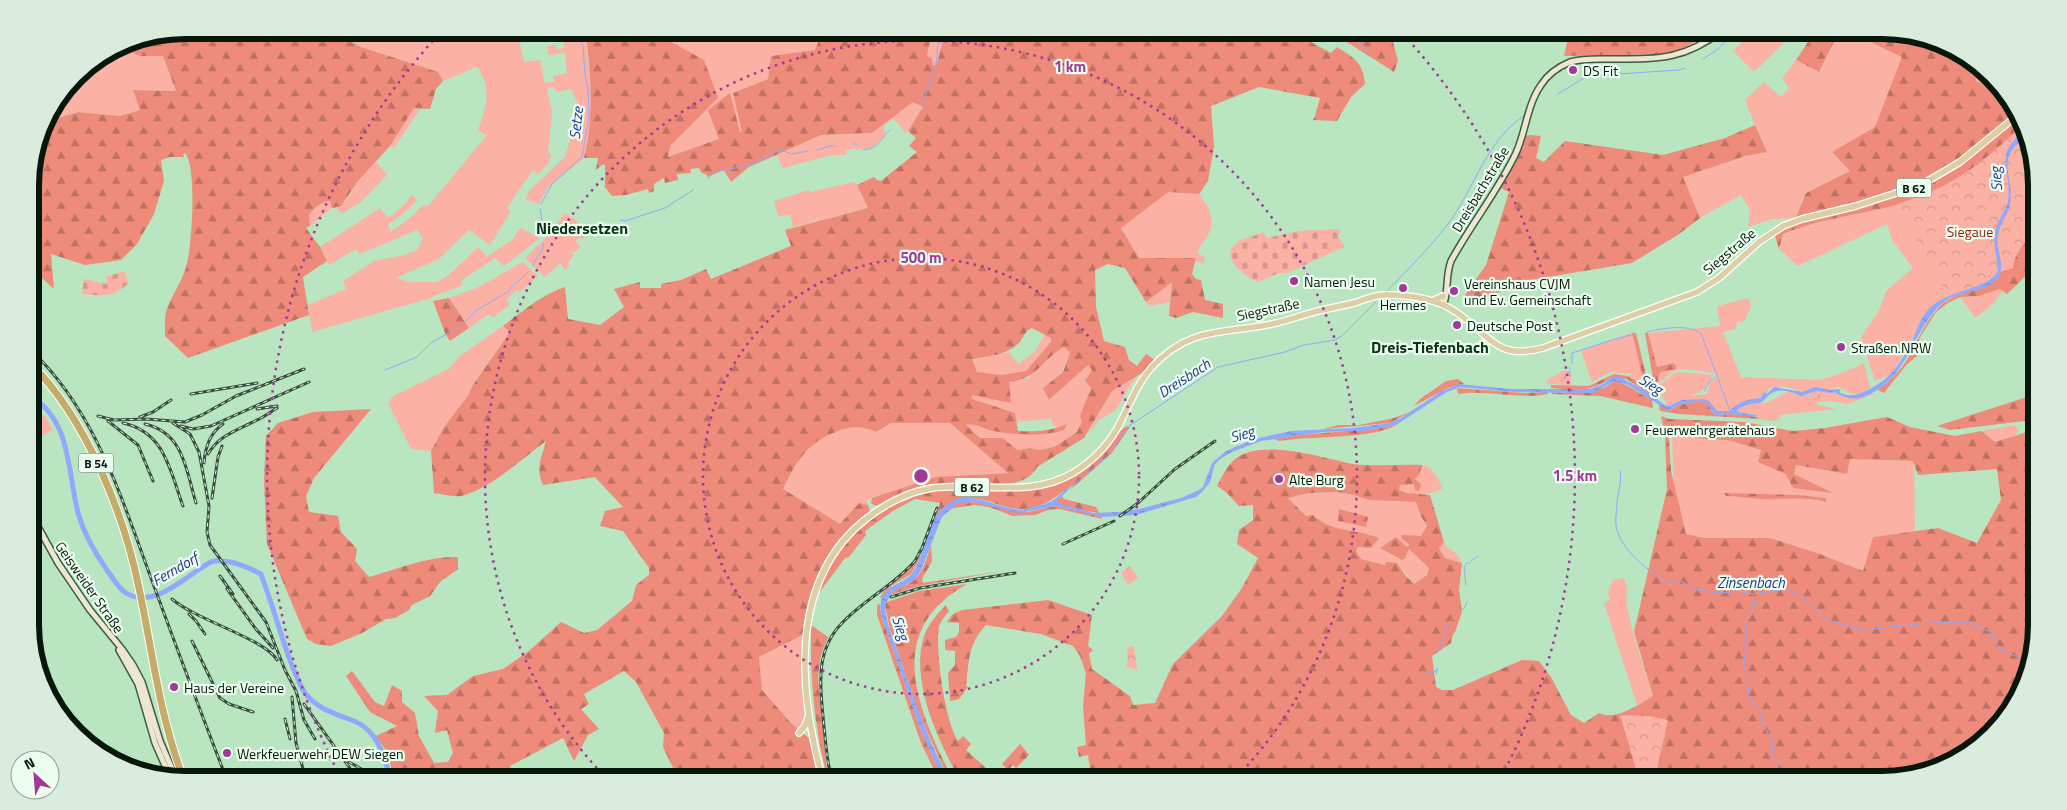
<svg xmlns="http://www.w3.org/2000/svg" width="2067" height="810" font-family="'Titillium Web',sans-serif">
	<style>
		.grass { fill: #fbb1a4 }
		.forest { fill: url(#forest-firs); fill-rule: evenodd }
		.wetland { fill: url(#wetland-marsh) }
		.cemetery { fill: url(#cemetery-stones) }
		.park { fill: url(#park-crowns) }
		.water { fill: url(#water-ripples) }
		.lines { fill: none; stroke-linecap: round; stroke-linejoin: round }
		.stream { stroke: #90a9fc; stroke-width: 1 }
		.river { stroke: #90a9fc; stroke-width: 5 }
		.secondary-casing { stroke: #375e40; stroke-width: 8 }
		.primary-casing { stroke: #fff; stroke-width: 8 }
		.highway-casing { stroke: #fff; stroke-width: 9 }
		.secondary { stroke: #eee6d2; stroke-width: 5 }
		.primary { stroke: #dccea5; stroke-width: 5.5 }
		.highway { stroke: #c5ad69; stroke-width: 7 }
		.rail-casing { stroke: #384f3d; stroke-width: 3 }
		.rail { stroke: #ecfef0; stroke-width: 1; stroke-dasharray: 4; stroke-linecap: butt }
		.ring { fill: none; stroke: #a1389a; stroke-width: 2.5; stroke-dasharray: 2.5 5 }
		.poi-dot { fill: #a1389a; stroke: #ecfef0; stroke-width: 2 }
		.labels { text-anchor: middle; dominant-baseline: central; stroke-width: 4.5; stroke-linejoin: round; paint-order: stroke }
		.shield { fill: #ecfef0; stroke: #4c5c50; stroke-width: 1 }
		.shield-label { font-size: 12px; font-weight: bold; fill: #07170b }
		.poi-label { font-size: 14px; fill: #07170b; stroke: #ecfef0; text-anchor: start }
		.street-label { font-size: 14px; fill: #07170b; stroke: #ecfef0 }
		.park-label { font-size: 14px; fill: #921e10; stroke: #ecfef0 }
		.water-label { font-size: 15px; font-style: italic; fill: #253390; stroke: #ecfef0 }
		.quarter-label { font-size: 16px; font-weight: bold; fill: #0a3318; stroke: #ecfef0 }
		.rim { fill: none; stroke: #07170b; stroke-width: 6 }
		.centre { fill: #a1389a; stroke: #ecfef0; stroke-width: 2.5 }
		.ring-label { font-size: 15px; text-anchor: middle; font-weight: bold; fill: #a1389a; stroke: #ecfef0; stroke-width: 4.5; stroke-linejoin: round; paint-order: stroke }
	</style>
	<defs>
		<pattern id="forest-firs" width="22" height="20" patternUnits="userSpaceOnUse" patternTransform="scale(1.25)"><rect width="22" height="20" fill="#ee8b7a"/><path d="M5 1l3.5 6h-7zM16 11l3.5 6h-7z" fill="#bf7162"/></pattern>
		<pattern id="wetland-marsh" width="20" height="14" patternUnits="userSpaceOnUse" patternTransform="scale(1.25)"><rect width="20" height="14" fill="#fbb1a4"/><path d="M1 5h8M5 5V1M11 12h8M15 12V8" fill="none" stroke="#d6988c"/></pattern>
		<pattern id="cemetery-stones" width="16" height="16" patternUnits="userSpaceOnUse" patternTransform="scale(1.25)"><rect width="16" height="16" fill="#fbb1a4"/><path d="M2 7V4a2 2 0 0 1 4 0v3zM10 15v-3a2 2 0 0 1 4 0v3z" fill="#d6988c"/></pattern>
		<pattern id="park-crowns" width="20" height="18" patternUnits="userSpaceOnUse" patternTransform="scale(1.25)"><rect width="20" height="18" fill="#fbb1a4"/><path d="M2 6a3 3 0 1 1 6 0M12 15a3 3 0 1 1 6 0" fill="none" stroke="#d6988c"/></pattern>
		<pattern id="water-ripples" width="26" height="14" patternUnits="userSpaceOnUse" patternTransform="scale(1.25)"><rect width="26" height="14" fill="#90a9fc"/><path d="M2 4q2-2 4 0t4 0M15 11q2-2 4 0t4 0" fill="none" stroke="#7489ca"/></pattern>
	</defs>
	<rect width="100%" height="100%" fill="#b9e5c1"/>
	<path class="grass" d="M329,30H458L457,38C469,40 492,43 504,39C509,36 511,31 517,30L524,62L540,60L545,83L554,82L553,76L567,73L565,53L549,55L547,46L556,45V49L565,48L560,30H586L592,113L590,137L584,158L548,187L539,204L525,199L530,190L565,157L573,131L579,125V107L571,89L557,92L554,87L547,89L552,112L548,153L551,154L549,163L538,174L533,170L507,208L511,211L490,245L469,230L439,259L396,278L410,282H437L449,275L478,247L487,257L512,240L520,228L540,238L504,266L495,258L462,280L461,286L424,300L312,332L308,305L346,289L343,281L374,261L404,255L417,250L423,238L417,230L360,254L356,249L329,265L320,247L380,208L387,217L393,215L405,204L412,195L417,200L406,211L388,225L391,232L409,219L423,205L425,206L429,205L487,135L478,131C485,108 494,90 477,67L443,81L438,72L361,47Z
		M689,30H823L815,50L771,56L768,79L733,93L743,132L740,133L730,94L719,139L668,157L671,145L718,98L671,42Z
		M932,30H945L937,65L932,66L927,56Z
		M1754,30H1777L1787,40L1754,72L1733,51Z
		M1841,30L1903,57L1876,127L1832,152L1850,171L1806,193L1795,218L1772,219L1748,227L1750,210L1741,195L1700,218L1682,177L1745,156L1766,152L1745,100L1764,82L1781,97L1789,87L1782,79L1796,60L1819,72Z
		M118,47L140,56H163L176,91L133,90L140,110L120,116L78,112L45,122L46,116L83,69Z
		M1975,67L1999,83L2004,90L1976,81Z
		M913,102L924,107L906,133L894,119L884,125L885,137L873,147L856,150L855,148L846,151V155H831L783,168L777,155L821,135L872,133Z
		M414,108L420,109L394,148L390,146Z
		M376,162L387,175L362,201L341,214L336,207C348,204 352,188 359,180C364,173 370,168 376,162Z
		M854,182L857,185L868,208L793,227L790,215L778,216L774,201L809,190L810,192Z
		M1168,191L1199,194C1208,205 1217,221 1208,235C1204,242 1199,245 1198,253L1205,258L1204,263L1195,261V258L1139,259L1121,227Z
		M330,201L332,208L310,226L309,215L315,207Z
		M1909,201L1948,295L1924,315L1906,352L1889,377L1887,376L1875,381L1861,337L1879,311L1886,291L1913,268L1892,240L1887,224L1798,266L1779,249L1783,234C1823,217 1867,211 1909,201Z
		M565,213L578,221L573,227L584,236L582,239L579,238L575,241L581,247L575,252H571L574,255L569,261V266L565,270L560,263L545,277L525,258L546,238Z
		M522,262L538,276L519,292L516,290L506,300L510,305L493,317L489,314L469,328L449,298L479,287Z
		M1172,282L1170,302L1150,306L1146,302Z
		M2000,289L2003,291L1990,307L1975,318L1960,297L1979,296Z
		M1749,298L1751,307L1744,321L1737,322L1736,329L1723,332L1741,377L1820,380L1843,373L1864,363L1870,388C1854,397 1855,395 1839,387C1826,392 1816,386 1802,392C1789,387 1782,384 1768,389L1767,394L1764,392L1761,398L1747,400L1729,411H1717L1699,399L1681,400L1668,406L1659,391H1655V387C1666,383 1669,375 1678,372L1714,375L1704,389L1691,396L1707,394L1710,382L1717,378L1719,381L1717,373C1705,373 1689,368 1677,370C1668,372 1666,382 1654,384L1658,381V375L1661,371L1676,368L1673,363L1657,367L1655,365L1648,333L1720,326L1717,306Z
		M503,326L510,332L473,385L467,397L444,427L431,451L411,449L388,403L393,396L449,369L460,356Z
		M1632,333L1644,383L1636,381L1628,376L1633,374L1610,372L1592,382L1581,351Z
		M1045,334L1051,338V342L1026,371L1002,375L977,373L972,359L1009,352L1018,364L1035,352Z
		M1064,347L1070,352L1062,372L1043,388L1049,400L1088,365L1092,370L1085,381L1091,388L1081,413L1082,421L1077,432L1054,447L1039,450L1030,448L1017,450L1003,438H980L966,425C976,423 983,429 993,431C1013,435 1037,436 1057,432L1058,428L1053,425L1051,419L1016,422L1015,413L971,399V395L1009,382L1027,379L1055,353Z
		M1138,376L1129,387L1116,410L1099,420L1087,435L1112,391Z
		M1134,387C1127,402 1121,419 1112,432C1089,468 1049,488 1006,485C1017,484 1027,484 1038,482C1066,476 1091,459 1108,436C1119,421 1125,403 1134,387Z
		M1785,391L1798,395H1809L1808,401L1841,396L1858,398L1873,393V394L1848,404L1830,401L1817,402L1818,405L1836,409L1780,415V419L1773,421L1759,419L1755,414L1737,412C1743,400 1759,405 1769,402C1775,399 1780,395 1787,393Z
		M32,404L46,418L53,429L33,442L32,440Z
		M890,423H950L1009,473L981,474L876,496L867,500L868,505L859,503L840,524L783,489C790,477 796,463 805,452C821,431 853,421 876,432Z
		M2015,425L2019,431L2014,436L1995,442L1981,431Z
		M1685,435L1703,439L1728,440L1761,450L1759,462L1831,492L1794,474L1796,465L1847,474L1849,459L1914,461L1915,531L1873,537L1863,571L1820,554L1770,538H1705L1686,534L1674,486L1672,437Z
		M1422,465C1434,467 1437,478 1443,488C1427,497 1416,496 1399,490L1400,485L1419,482L1415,479L1420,472Z
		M1337,492L1393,502H1416L1421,516L1427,526L1421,536H1410L1407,547L1389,543L1380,548L1397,558H1405L1409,549L1429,568L1427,575L1414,584L1397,563L1385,565L1361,559L1356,551L1370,534C1350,533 1328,529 1313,515L1306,516L1288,498L1309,493Z
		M1444,542L1447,548L1455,552L1462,563L1445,558L1439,547Z
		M1624,578C1629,590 1625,594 1627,605C1632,636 1644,666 1653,696L1637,705L1604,603L1610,600L1608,593L1613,580Z
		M804,634L802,674L805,722L798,730L790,722L762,690L759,657Z"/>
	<path class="forest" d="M185,30H329L361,47L438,72L443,81L436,89L430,109L414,108L390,146L358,181L341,206L332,208L330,201C320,203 315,207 309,215L310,226L306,228L320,247L327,261L303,277L309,315L188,358L165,336C165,328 164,317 167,309C172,294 184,279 187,263C192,243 197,166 185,153L183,154L184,157H170L161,160L164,181L154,214L137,244L121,260L85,265L51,254L54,289L31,268L30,175L45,122L78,112L120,116L140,110L133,90L176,91L163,56H140L118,47L126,42Z
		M586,30H689L671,42L704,60L718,98L671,145L668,157L719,139L708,110L730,93L740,132H742L733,93L768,79L771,56L815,50L823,30H932L927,56L932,58L933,66L937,64L945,30H1289L1331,53L1337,47C1354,58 1363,62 1365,84L1351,97L1337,121L1313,120L1315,116L1320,98L1259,87L1211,106L1214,147L1208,181L1199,194L1168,192L1121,228L1139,258H1196L1192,274L1196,279L1201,280L1205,300L1223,304V318L1193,312L1176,318L1169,316L1172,282L1146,302L1125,268L1108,264L1095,270L1096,307L1104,341L1125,347L1129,360L1137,366L1146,354L1155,360L1142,373L1112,391L1084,438L1037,467C1022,497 960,479 931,486C912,489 894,501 876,506L871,503L872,498L936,477L1008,473L950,423H891L876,432C862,426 852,426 838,431C807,442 797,461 783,489L840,524L859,503L868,505L870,511C824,548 812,576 804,634L759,657L762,690L790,722L810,739L818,780H688L675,772L663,747L664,733L636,682L624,671L584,694L589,704L581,709L599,729L588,735L574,761L563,738L510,766L516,780H394L388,753L376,736L397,726L370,712L346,676L352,671L375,702L384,706L392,685L402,691V702L415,713L419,736L434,763L448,762L453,753L447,730L435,733L438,711L424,696L447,695L473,676L503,669L529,651L561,622L584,633L597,630L632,601L636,585L649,575V568L623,531L600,526L605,511L623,507L595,477L543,485C535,468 542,457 546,441C522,459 490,489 461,496C453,497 442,494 434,493L431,451L444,427L467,397L473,385L510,332L503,326C523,311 541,295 565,287L568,319L600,325L624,307L614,289L640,282V288H661V284L681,280L706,269L711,279L791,246L785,230L868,208L857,185L874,177L877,180L881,181L917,152L909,146L916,138L908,131L923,107L913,102L872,133L821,135L749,167L731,182L724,170L707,177V175L701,172L699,168L690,169L691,173L677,174L678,180L665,183L664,178L654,184V191L649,193L648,189L626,195L612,196L604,186L605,185V165L603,164L596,170L598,158H584C595,115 590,74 586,30ZM1032,328L1051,338V342L1026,371L1002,375L977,372L972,359C989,356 1006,355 1019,343C1024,337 1024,331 1032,328ZM1064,347L1070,352L1063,372L1043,388L1049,400L1088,365L1092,370L1085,381L1091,388L1081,413L1080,417L1082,421L1077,432L1054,447L1039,450L1030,448L1017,450L1003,438H980L966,425C976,423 983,429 993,431C1015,435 1042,437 1064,430L1067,424C1050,431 1036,432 1018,431L1015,413L972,399V395L1011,403L1009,382C1038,379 1041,360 1064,347Z
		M1328,30H1390L1398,61L1394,72Z
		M1570,30H1717L1672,54L1564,56Z
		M1816,30H1840L1819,72L1796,60Z
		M1844,30H1882L1932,38L1975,67L1976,81L2004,90L2021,117L2036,165V266L2007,294L2000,289L1979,296L1960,297L1948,303L1936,312L1919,339L1926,349L1907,364L1884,393L1878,390C1890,381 1900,371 1908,358C1922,334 1930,306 1958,295L1966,176C1948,186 1929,194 1910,201C1868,214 1824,217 1783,234L1779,249L1775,236L1793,224L1806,193L1850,171L1832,152L1875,127L1902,57Z
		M1755,125L1767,152L1745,156L1683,177L1700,218L1679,234L1632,263L1530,280L1470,304L1465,295L1486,265L1509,192L1499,187L1525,136L1530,135L1541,136L1536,158L1544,162L1565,141L1663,155L1725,138Z
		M449,298L469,328L450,341L445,333L433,301Z
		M1632,333H1636L1651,396L1627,379L1610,378C1590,393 1576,390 1551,388V385L1589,386L1614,374L1628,376L1636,381L1644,383Z
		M1645,333H1648L1657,367L1673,363L1676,366V369L1660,372L1658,381L1654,384Z
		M1458,379L1464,384L1448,388L1414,406L1420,399L1446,381Z
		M1615,381C1629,384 1639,394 1652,400L1653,408L1600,396L1552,394V392L1564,393L1604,388Z
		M1457,388L1525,393L1547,392L1548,394C1519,400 1487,389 1458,394Z
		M2036,394V424L2025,421L1950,430L1937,426Z
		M1701,401L1708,405L1715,415L1731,414L1757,417L1759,419L1679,414L1660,411L1659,404L1669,411L1678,405Z
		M371,409L314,478L306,496L309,512L338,516L341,532L357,549L355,561L369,577C397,569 428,556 458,557V569L440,582L430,596L412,605L409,610L395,618L386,619L362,633L331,646L316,644L307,639L267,544L264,480L266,436L278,423L313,412Z
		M1410,412L1390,423L1324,429L1338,425H1359L1394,418Z
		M1661,416L1669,419L1744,422L1793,431L1825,428L1887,417L1910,427L1955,436L1981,431L1995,442L2036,429L2037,625L2029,675L2005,719L1976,748L1932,772L1892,780H1092L1088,755L1079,757L1077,747L1086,745L1083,706L1086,673L1080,656L1073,646L1041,634L986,625C968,644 969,661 966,686L968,687L959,699L950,701L948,673L955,665V651L945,650V640L956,637L959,632V623L947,622L953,614L962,610L1048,600L1092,615L1088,646L1093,650L1089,654L1092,669L1130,696L1133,705L1155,703L1173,664L1222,616L1242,588L1258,558L1237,544L1239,530L1253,520V505L1239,506L1227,493L1217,486C1222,477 1226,467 1234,460C1260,437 1322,458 1353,464C1376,467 1399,464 1422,465L1420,473L1415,479L1421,484L1419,491L1415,490L1414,484L1400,485L1399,490L1407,493L1430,495L1444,542L1439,548L1445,558L1462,563L1459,590L1462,612L1455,632L1453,634L1451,643L1432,656L1436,687L1442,690H1453L1522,660L1539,661L1551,677L1571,715L1584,723L1599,713C1617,721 1637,705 1653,696L1634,632L1667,489L1665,435L1669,439L1671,471L1686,534L1705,538H1770L1820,554L1863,571L1873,537L1938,528L1977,543L2001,500L1997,469L1918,475L1913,461L1850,459L1847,474L1796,465L1794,474L1833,493L1793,488L1786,474L1758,462L1761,450L1728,440L1703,439L1685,435L1672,437L1664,429ZM1337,492L1354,495L1369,500L1416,502L1421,516L1427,526L1421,536L1402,535L1401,538L1409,544L1407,547L1396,537L1380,548L1402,560L1405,558L1409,549L1429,568L1427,575L1414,584L1406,576L1397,563L1386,562L1385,565L1361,559L1356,551L1358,547L1371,548L1379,538C1355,528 1334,534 1313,515L1306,516L1288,498L1309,493ZM1620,716H1649L1665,736L1661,746Z
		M1396,425C1374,439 1308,436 1279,441L1274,439C1315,432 1356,432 1396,425Z
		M1127,426L1130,427L1111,454L1070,490L1073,486H1070C1056,497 1042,509 1022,509C994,509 981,489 952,505C942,510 938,514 933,524L940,503L915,499L893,511L865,531L866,535L849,557L845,558L819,593C840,528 897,488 965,489C997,489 1028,496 1059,484C1076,477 1094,465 1105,451C1112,443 1117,432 1127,426Z
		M1724,493L1798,495L1826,498V502C1806,496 1785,500 1764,499C1751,499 1739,496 1726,496Z
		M1062,496L1064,499L1096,507L1099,513L1080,510L1058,503V500Z
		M973,502L1028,512L1056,506L1100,516L1103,519L1059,509L1048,510L1035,515L1013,516L989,507L974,505L954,508L944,513L958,503Z
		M1339,509L1368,517L1366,527L1338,521Z
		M931,545L932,561L922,579L923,583L1003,571L919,586L889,595C894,589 902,587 910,583C922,577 927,557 931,545Z
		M924,551L911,574L891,586L883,597L880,598C889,578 912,569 924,551Z
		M967,584C881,632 919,711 953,780H949L920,716L890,629L885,605L887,602L919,591Z
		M880,604L881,614L920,728L943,780H939L921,743L877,615V605Z
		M946,605L949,611C945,616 941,620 939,627C935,651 945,722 958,741L963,736L971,744L966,750L986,768L1001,780H960C938,740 906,674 927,629C932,620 939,612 946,605Z
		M811,625L828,637L821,655L818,677L826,762L830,780H828C814,728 810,678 811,625Z
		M1020,744L1029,755L1016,768L1013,765L1008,770L1002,764Z"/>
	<path class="wetland" d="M1817,390L1835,392L1841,396L1807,401L1809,395Z"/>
	<path class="cemetery" d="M1341,229L1338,236L1344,247L1287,273H1279L1258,282C1245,277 1217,256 1238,242C1245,237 1256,236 1264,232L1267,238L1298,231Z
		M124,271L129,282C116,297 102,296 84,294L82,292L84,279L107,284L106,277Z"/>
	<path class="park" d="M2024,126L2036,165V195L2026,200C2029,205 2034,212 2036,218C2039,232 2014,248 2013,268L2001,272C1991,292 1967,289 1950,299L1915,238L1916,237L1912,226L1903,217L1899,219L1895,205C1935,192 1961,179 1994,151C2004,143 2012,133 2024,126Z
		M1563,371H1571V385L1548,384L1546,381Z
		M1130,566L1138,578L1128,585L1121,573Z
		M1134,646L1137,670L1126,666L1128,660L1127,647Z
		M1620,715L1649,716L1668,720L1656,773L1637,772Z"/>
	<path class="water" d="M2025,131L2027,135C2022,140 2014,146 2011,152C2002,166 2014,187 2010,204C2008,215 1999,225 1998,236C1996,249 2004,262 2000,274C1994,291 1964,291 1950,298C1943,302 1937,308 1933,313C1908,345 1905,380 1864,397C1855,400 1842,398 1835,392L1832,393L1817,391L1801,396C1790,392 1779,386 1768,396C1765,399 1763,402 1759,403C1750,404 1744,405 1737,410L1738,412L1757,415L1756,417L1731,414L1715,415L1708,405L1701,401L1678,405L1669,411L1628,385L1615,381L1593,393L1514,392L1460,387L1447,392L1396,425L1363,431L1323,432L1261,441L1232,452L1220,459L1215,464L1210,482L1202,492L1196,497L1136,515L1102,517L1056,506L1019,513L973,502L958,503L942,517L921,570L915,580L892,592L885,605C886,624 895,643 901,661C915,702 929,742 949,780H943L920,728L881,614C877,582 900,589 913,572C926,553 926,522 944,507C971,484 998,513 1026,509C1034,507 1044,505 1052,501C1059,497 1065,488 1073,485L1058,500V503L1094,513L1118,512L1139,509L1181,498L1199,490L1203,487L1212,463L1226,451L1235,447L1259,438L1291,431L1352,428L1390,423L1401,418L1440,392L1459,384L1511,389H1590L1603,384L1610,378L1618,376L1646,391L1665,405L1669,406L1681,400L1703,399L1709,401L1717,411H1729C1743,401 1742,400 1761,398L1764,392L1767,394L1774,387L1802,392L1815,387L1829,390L1841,389L1839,392C1849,398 1858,395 1868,390C1891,379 1904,359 1914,336C1917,329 1920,321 1924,315C1941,288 1987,292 1998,271C1997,256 1991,240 1997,225C2000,217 2006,210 2008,201C2013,172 1991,154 2025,131Z"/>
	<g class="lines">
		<path class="stream" d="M1339,30L1363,46L1367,55
			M1703,59L1717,50L1737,30
			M1558,94L1587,76L1679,70L1685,68
			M922,105L936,66L938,45L943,38L945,30
			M854,144H857
			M817,150L834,145L835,147
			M863,150C884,147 879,137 890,130
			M708,178L715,172L754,164L778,149L792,154L808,151
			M541,204L552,184L582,157L589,117L588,87L585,75L583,46L576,30
			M540,209L544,232
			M620,220L625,221L665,208L693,190
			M533,265L543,248V243
			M1385,293C1407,270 1429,249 1448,224C1474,189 1487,139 1525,115
			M1647,332C1664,328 1686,324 1701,333L1730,411
			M1572,364V353L1615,339L1631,335
			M385,370L417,357L431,343L459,327L477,310L509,291C511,286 523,278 528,272
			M1570,370V367
			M1561,381L1569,372
			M1704,391L1710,381L1716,377
			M1620,471C1622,484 1618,491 1617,502C1617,510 1615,519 1616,526C1621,551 1646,567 1664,582L1677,579L1696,590L1722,593L1738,591L1753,594L1786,589L1801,596L1816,608L1825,619L1851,627L1852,629H1864L1865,630L1928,623
			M1072,486L1109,455L1129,426L1218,367L1285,352L1304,345L1335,340L1342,336L1376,302
			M99,559L100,557
			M1471,561L1478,556
			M1466,585L1464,567L1467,563H1470
			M145,598V594
			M1750,614L1755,606L1753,594
			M1932,623C1940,623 1967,621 1971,623C1977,626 1986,632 1992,631C1994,636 1995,642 1998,646C2006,657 2022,654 2031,664
			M1438,652L1450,622L1465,607L1467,602
			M1745,669C1742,660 1747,651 1747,641C1747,633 1746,626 1748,617
			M1747,673L1749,698L1763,715L1762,721L1773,744L1772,753L1781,765L1780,769L1791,780
			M1423,674L1436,671
			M1436,674L1437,668
			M1774,780L1780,770"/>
		<path class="river" d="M32,397C73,423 67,475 79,516C85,536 95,553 107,570C113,578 118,588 126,593C150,608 179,583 198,570C203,567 209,562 214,561C230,559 248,567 261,574C269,596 276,618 283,640C289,658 295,677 305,693C317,709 336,714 354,721C377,730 386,758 390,780"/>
		<g class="secondary-casing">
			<path id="secondary" d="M1443,305C1449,295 1445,276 1451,261C1471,224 1498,191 1516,153C1526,131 1527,105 1541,85C1548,74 1558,67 1570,62C1583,58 1598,59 1612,59C1659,59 1684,60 1723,30
				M32,516L58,563L90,610L122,649L133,665L142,682L160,741L176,778
				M119,650L138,684L155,743L170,777"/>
		</g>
		<g class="primary-casing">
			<path id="primary" d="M1432,301L1443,296
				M799,733L805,726L808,717
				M823,780C799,694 787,581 866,519C885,504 908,492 932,488C980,481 1028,499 1073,473C1094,460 1112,441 1122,419C1131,401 1138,383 1151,368C1163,355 1177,344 1194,338C1219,329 1246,330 1272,324C1287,321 1302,315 1318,311C1330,308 1342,306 1354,303C1364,300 1374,295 1385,295C1409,295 1436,298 1456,312C1490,334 1495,361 1543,348L1697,292L1719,278L1759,242L1783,226L1802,219L1856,206L1921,185L1960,162L2019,114"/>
		</g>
		<g class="highway-casing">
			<path id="highway" d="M31,364C86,418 124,514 139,588C153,654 159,715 184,780"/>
		</g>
		<use href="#secondary" class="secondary"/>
		<use href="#primary" class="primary"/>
		<use href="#highway" class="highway"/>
		<g class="rail-casing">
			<path id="rail" d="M31,350C96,412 121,497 151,578C176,646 201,713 227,780
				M191,394L257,383
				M257,409L277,406
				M98,416L114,420L146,419L185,422L202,415L236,396L304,369
				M140,417L153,412L171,400
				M108,421L138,445L153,481
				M123,423C165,432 170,471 183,506
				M173,423L190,434L199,452L209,506L207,532L210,545L266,622L285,670L296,691L304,720L315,739
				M145,424C184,433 186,470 196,503
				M181,426L193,429L211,426L309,382
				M208,454C219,435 238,430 257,420C264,417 270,412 277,408
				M204,463C205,447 210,433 223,424
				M212,498L218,457L222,446
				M1120,516L1138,503L1175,469L1215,441
				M1063,544L1114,521
				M220,576L233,594
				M227,589L255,628L273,648
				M891,597L920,588L1015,573
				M172,599C196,620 265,639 277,660
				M189,614L196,621L205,634
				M192,641L220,698L229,704L253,712
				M292,697L296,743L306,780
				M304,704L354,774
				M285,719L290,739
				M349,762L365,771L375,780
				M832,780C827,763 826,745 824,727C821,690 813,653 842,623C864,600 894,585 915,561L922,548L937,508"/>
		</g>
		<use href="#rail" class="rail"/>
	</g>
	<g class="ring">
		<circle cx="921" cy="476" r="218"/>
		<path d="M607 779A436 436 0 1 1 1235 779"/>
		<path d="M341 778A654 654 0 0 1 439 34M1403 34A654 654 0 0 1 1501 778"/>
	</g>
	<g class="poi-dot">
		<circle cx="1573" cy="70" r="5"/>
		<circle cx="1294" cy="281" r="5"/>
		<circle cx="1403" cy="288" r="5"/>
		<circle cx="1454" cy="291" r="5"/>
		<circle cx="1457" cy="325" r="5"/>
		<circle cx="1841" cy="347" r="5"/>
		<circle cx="1635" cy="429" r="5"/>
		<circle cx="1279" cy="479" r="5"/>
		<circle cx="174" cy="687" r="5"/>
		<circle cx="227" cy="753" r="5"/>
	</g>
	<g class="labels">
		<g class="shield">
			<rect x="1896.5" y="178.5" width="35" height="19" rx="4"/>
			<rect x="78.5" y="453.5" width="35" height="19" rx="4"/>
			<rect x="954.5" y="477.5" width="35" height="19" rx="4"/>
		</g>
		<g class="shield-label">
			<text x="1914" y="188">B 62</text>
			<text x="96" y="463">B 54</text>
			<text x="972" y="487">B 62</text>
		</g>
		<g class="poi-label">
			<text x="1583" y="70">DS Fit</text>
			<text x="1304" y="281">Namen Jesu</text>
			<text x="1464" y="283">Vereinshaus CVJM<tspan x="1464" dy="16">und Ev. Gemeinschaft</tspan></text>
			<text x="1403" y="304" text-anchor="middle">Hermes</text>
			<text x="1467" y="325">Deutsche Post</text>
			<text x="1851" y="347">Straßen.NRW</text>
			<text x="1645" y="429">Feuerwehrgerätehaus</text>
			<text x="1289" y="479">Alte Burg</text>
			<text x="184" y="687">Haus der Vereine</text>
			<text x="237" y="753">Werkfeuerwehr DEW Siegen</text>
		</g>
		<g class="street-label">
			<text transform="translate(1480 189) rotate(-59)">Dreisbachstraße</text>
			<text transform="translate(1729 251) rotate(-40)">Siegstraße</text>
			<text transform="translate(1268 309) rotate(-12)">Siegstraße</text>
			<text transform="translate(90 587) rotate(55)">Geisweider Straße</text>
		</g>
		<g class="park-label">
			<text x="1970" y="231">Siegaue</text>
		</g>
		<g class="water-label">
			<text transform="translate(576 123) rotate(-84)">Setze</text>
			<text transform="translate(1996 179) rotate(-94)">Sieg</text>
			<text transform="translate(1184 378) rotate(-33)">Dreisbach</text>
			<text transform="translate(1651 384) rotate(32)">Sieg</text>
			<text transform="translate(1242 434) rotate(-17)">Sieg</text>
			<text transform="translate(175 569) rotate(-30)">Ferndorf</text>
			<text x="1751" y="582">Zinsenbach</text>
			<text transform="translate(901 628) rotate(72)">Sieg</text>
		</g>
		<g class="quarter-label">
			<text x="582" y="228">Niedersetzen</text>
			<text x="1430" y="347">Dreis-Tiefenbach</text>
		</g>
	</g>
	<path d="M0 0H2067V810H0ZM185 39H1882A146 146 0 0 1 2028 185V625A146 146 0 0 1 1882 771H185A146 146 0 0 1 39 625V185A146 146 0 0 1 185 39Z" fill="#daecde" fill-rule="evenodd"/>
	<path class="rim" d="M185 39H1882A146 146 0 0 1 2028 185V625A146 146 0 0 1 1882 771H185A146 146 0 0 1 39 625V185A146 146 0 0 1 185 39Z"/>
	<circle cx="921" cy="476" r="8" class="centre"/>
	<g class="ring-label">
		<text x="1070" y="72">1 km</text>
		<text x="921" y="263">500 m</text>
		<text x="1575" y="481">1.5 km</text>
	</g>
	<g transform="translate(35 775) rotate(334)"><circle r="24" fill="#ecfef0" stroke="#90a294"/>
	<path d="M0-4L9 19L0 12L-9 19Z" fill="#a1389a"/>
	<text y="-8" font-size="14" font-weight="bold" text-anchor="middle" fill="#07170b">N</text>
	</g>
</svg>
